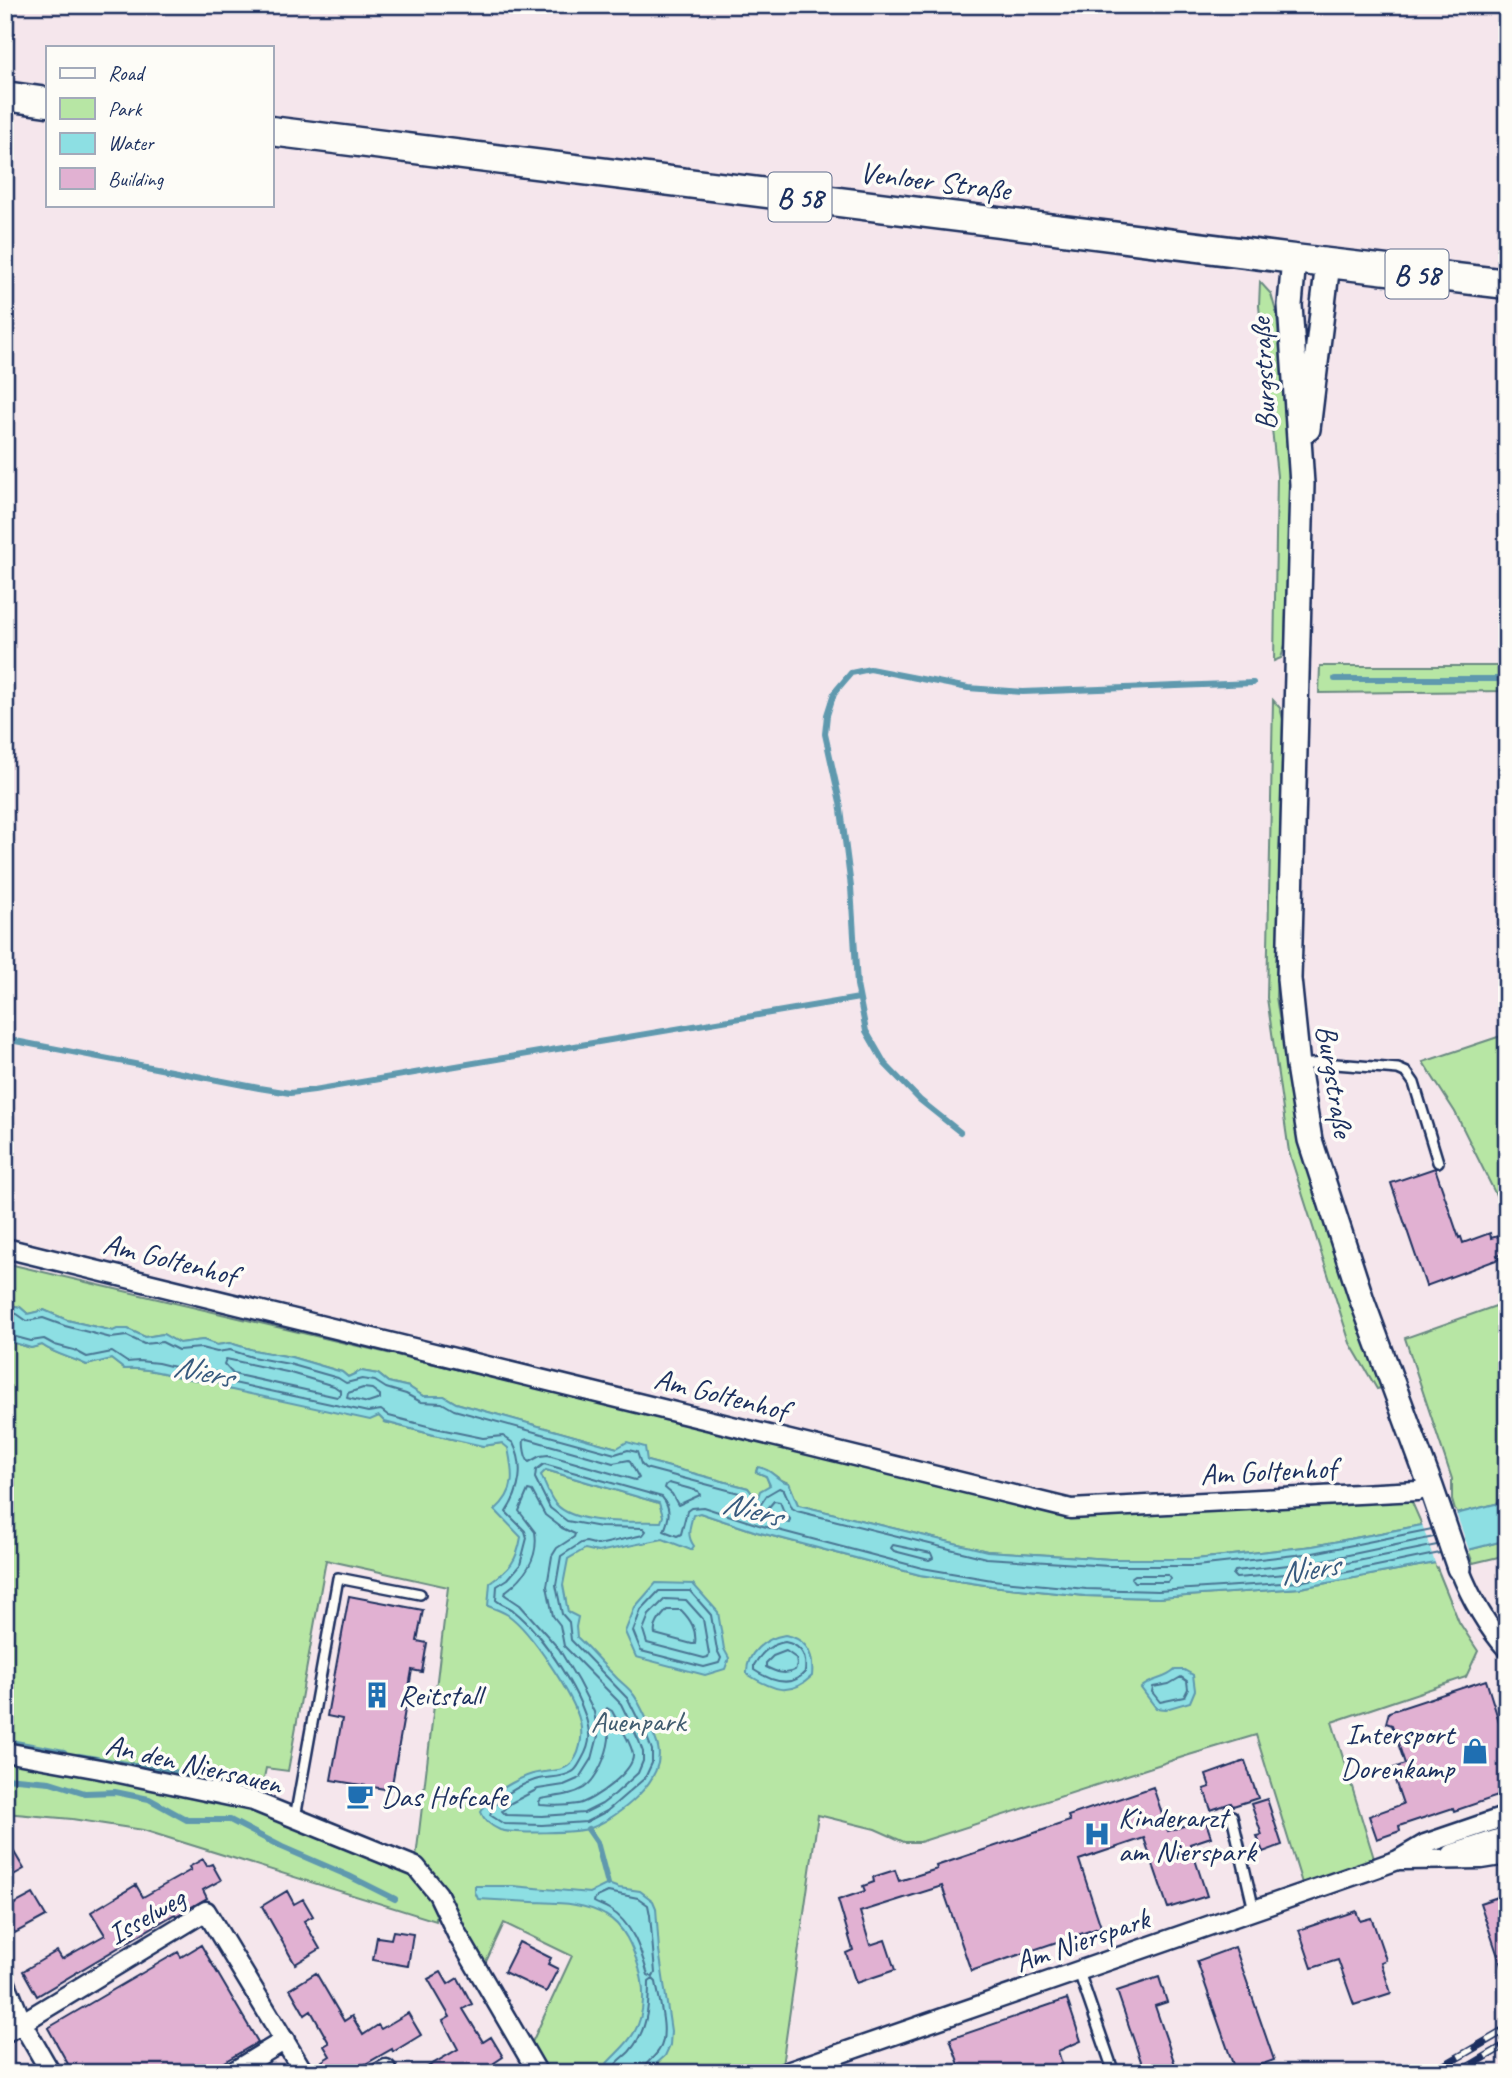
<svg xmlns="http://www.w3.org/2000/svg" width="1512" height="2078" font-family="Caveat,sans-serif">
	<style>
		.green { fill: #b7e6a4; stroke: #698a81; stroke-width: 2 }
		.water { fill: #8ddfe3; stroke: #5f99ae; stroke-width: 2; fill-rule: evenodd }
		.pier { fill: #f5e6ec }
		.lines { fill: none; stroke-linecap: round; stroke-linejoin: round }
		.shore { stroke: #497593; stroke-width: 2 }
		.stream { stroke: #5f99ae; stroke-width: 6 }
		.building { fill: #e1b1d2; stroke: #1b2f5e; stroke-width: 2 }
		.service-casing { stroke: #1b2f5e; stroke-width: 14 }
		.minor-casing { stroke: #1b2f5e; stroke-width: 23 }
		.tertiary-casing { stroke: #1b2f5e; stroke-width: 28 }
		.primary-casing { stroke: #1b2f5e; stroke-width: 33 }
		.service { stroke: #fdfcf7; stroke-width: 9 }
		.minor { stroke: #fdfcf7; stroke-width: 18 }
		.tertiary { stroke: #fdfcf7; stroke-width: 23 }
		.primary { stroke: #fdfcf7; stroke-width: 28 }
		.rail-casing { stroke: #1b2f5e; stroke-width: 8 }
		.rail { stroke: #fdfcf7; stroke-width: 5; stroke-dasharray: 16; stroke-linecap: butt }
		.labels { text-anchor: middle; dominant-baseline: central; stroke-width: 7; stroke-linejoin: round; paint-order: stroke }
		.shield { fill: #fdfcf7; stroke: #5f6c8c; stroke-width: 2 }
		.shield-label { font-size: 28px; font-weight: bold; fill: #1b2f5e }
		.street-label { font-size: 30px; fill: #1b2f5e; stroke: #fdfcf7 }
		.poi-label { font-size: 30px; fill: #1b2f5e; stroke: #fdfcf7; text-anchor: start }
		.park-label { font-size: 30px; fill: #425d70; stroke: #fdfcf7 }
		.water-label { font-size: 32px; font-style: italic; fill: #385b7f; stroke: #fdfcf7 }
	</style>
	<rect width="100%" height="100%" fill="#f5e6ec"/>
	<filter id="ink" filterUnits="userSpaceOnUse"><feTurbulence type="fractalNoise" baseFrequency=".0143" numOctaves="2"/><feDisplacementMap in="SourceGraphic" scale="14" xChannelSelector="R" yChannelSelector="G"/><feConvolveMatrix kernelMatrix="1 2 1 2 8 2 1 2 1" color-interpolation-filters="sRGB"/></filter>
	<g filter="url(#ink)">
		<path class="green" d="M1260,282L1271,294L1277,315L1290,481L1285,645L1281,658L1274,661L1277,476L1259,306Z
			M1320,666H1507V691L1319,693Z
			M1273,700L1280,708L1283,719L1276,997L1299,1143L1381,1388L1377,1389L1350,1343L1289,1152L1267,998Z
			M1507,1034V1196L1497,1197L1455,1112L1423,1062Z
			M5,1263L545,1390L1072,1517L1411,1500L1422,1525L1313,1546L1196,1559H1110L987,1551L798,1505L789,1483C775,1480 773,1469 757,1468L756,1472L766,1476L770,1486L757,1500L748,1488L647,1461L617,1448L456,1403L444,1396H423L409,1387L388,1382L378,1374L361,1371L348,1377L342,1372L291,1357L253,1350L230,1343L217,1345L203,1340L179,1343L163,1334L145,1337L128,1329L113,1331L67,1320L44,1310L28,1314L20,1307L5,1304Z
			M1507,1302V1501L1456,1514L1452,1500V1479L1405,1338Z
			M5,1340L31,1348L42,1345C56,1355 72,1357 86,1365L111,1359L124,1369C157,1366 188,1385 216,1379L379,1416L385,1422L434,1435L483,1446L502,1443L546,1470L659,1503L700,1513L757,1532L920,1575L991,1586L1085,1596L1158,1598L1300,1588L1435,1563L1459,1622L1478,1651L1466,1677L1332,1722L1377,1868L1305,1893L1256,1735L1189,1755L920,1842H904L875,1829L818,1815L781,2073H538L527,2053L572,1956L504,1923L477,1981L437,1908L436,1921L143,1830L72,1819L5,1813V1757L253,1801L415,1866L448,1587L326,1560L288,1771L266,1768L261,1792L80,1755L5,1747Z
			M1507,1540V1555L1473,1563L1468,1550Z"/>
		<path class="water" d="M5,1304L20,1307L28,1314L44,1310L67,1320L113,1331L117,1329H128L145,1337L163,1334L179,1343L203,1340L217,1345L230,1343L253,1350L291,1357L342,1372L348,1377L361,1371L378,1374L388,1382L409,1387L423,1396H444L456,1403L617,1448L627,1442L645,1447L647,1461L748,1488L757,1500L760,1491L770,1485L766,1476L756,1472L758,1467C775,1470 774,1480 789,1483L798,1505L987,1551L1110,1559H1196L1313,1546L1422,1525L1456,1514L1507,1501V1540L1468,1550L1435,1563L1300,1588L1158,1598L1085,1596L991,1586L920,1575L757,1532L700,1513L693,1515C690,1527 686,1535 694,1546L691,1550L663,1539L598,1552L585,1549L568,1559L563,1585L568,1612L578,1617L576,1627L577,1637C590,1649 601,1663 614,1675C620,1682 628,1687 633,1694C639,1701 656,1738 658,1747C666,1781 618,1817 591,1828C577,1833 513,1834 500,1830C491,1826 484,1821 481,1812C484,1808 486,1802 489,1799C499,1789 524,1775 537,1773C547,1771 560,1772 568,1766C581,1757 583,1735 580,1722C574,1696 530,1630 508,1615C502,1611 495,1609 488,1606L490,1583C510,1569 517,1561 521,1537L495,1510C517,1491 513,1473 508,1448L502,1443L483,1446L434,1435L385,1422L379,1416L370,1420L223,1388L216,1379C188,1385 157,1366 124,1369L111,1359L87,1365C71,1357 56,1355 42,1345L31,1348L5,1340ZM546,1470L659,1503L663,1516L661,1522C633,1521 575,1526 556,1504C549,1497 545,1483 541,1475Z
			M656,1583L693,1584L718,1612L724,1649L729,1658L725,1669L705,1675L636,1657L625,1632L635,1607Z
			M785,1635C808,1639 814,1655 812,1676C789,1698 771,1689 747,1674C746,1653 765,1638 785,1635Z
			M1175,1670H1184L1193,1675L1195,1690L1190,1702L1166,1709L1156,1708L1141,1688C1153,1677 1163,1681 1175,1670Z
			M608,1884L619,1888L640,1891L653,1901L656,1908L659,1950L671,2031L670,2045L665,2056L646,2073H604L603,2068C613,2055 627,2046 635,2031C645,2013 645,1988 639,1968C633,1948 624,1925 605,1915C583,1902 556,1903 532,1902C514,1901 496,1900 478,1899L475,1892V1886H513L590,1893Z"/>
		<path class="pier" d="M1455,1510L1470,1553L1436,1566L1421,1521Z"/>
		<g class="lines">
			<path class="shore" d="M5,1311L17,1314L27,1321L43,1318L65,1326L111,1338L127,1336L144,1344L162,1342L178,1350L201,1348L217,1352L230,1350L252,1357L289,1364L338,1378L346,1383L362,1379L375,1381L386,1388L406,1394L421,1402L442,1403L454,1410L615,1454L628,1450L637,1452L641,1464L645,1468L743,1494L754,1505L761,1504L767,1495L779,1488L784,1490L792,1508L797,1511L986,1558L1109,1566H1196L1313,1553L1432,1529
				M5,1334L31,1341L44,1339L55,1345L74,1350L87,1357L112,1352L127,1362L139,1361L158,1363L203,1374L217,1372L229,1382L368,1412L381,1410L389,1416L435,1428L483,1438L503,1436L513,1443C525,1466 520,1491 506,1512L525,1531L527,1538L520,1565L508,1579L497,1586L496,1600C501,1605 509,1606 514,1611C541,1632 587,1700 589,1734C590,1742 586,1752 582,1759C579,1764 577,1770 572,1772C561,1779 547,1776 535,1780C520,1785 493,1799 490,1815L504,1824L542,1825L586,1822L607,1811L645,1778L652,1763V1750L647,1737L628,1699L571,1640L569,1622L562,1614L556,1585L561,1556L581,1543L586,1542L598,1545L643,1535L646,1531L643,1528L600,1527L567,1521L550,1508L535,1478L536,1470L544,1464L662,1497C672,1509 669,1519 664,1531L677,1536L681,1534L687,1511L691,1508L703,1507L759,1525L922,1568L992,1580L1086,1589L1158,1591L1299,1582L1440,1553
				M226,1359L287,1372L334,1386L341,1391V1394L337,1397L233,1374L224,1364Z
				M363,1388L372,1389L380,1395V1399L368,1403L347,1398L348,1393Z
				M528,1439L613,1463L629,1460L639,1478L635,1480L548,1455L540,1456L529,1462C525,1458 523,1445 524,1440Z
				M669,1483L698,1491L700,1495L678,1505L672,1494L665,1488L666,1485Z
				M528,1490L532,1491L545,1515L562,1528L575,1534L574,1537L557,1548L552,1556L547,1586L553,1616L560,1625L564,1646L621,1704L639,1741L643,1752V1761L638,1773L615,1794L602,1804L584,1813L542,1816L506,1815L502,1811L511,1803L538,1789L564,1785L580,1778L592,1759L598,1736L594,1712L578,1681L559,1649L520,1605L505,1595L506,1591C525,1577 539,1557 535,1532L519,1511Z
				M774,1501L780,1502L784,1512L790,1519L789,1523L764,1517V1513Z
				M1434,1537L1315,1562L1235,1571L1233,1575L1236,1578L1298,1573L1437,1545
				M893,1545L931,1553L933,1558L929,1560L894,1551L891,1548Z
				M1135,1575H1168L1171,1579L1167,1582H1134L1131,1578Z
				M659,1591H690L711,1615L717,1650L721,1658L719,1663L704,1667L641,1651L633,1631L641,1610Z
				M665,1599L686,1600L703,1619L709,1654L708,1657L704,1658L647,1643L643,1630L649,1615Z
				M667,1610H681C691,1620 697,1630 695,1644H692L655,1634C653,1625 661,1617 667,1610Z
				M785,1642C801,1645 807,1656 805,1672C791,1689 771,1681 754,1670V1665C761,1653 771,1644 785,1642Z
				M786,1651L796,1658L797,1665L795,1670C785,1676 776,1672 766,1667V1663L773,1656Z
				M1181,1677L1187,1681L1188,1689L1184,1697L1160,1702L1152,1692L1153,1687L1169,1684Z
				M607,1708L612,1711C618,1723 632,1743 633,1755C634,1771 593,1801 578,1804C567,1806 552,1806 540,1805L539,1802L541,1799C555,1796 571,1796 584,1788C597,1779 607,1755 609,1739C609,1730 606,1720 605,1711Z
				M608,1892L638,1898L648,1905L650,1915L655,1973L653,1977L648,1975C641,1951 633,1923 609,1909C605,1906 599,1905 594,1902L595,1898Z
				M611,2073C614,2063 622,2059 629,2052C647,2032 649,2008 649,1982L653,1979L656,1982C659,2000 670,2035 659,2050C654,2059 644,2062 642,2073"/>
			<path class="stream" d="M1335,679H1507
				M5,1039L259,1088L290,1093L314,1090L859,998
				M960,1132L920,1100L885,1064L866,1031L857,985L851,887L840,802L825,734L827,715L834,693L851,673L870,669L968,688L1023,692L1253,683
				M5,1741L64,1752
				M79,1756L202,1777L249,1789
				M5,1778L50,1782L85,1793L115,1792L149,1799L187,1820H230L282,1847L349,1876L395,1899
				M588,1829L597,1842L608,1884"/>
		</g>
		<path class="building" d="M1435,1168L1459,1238L1461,1237L1463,1243L1490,1233L1491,1238L1502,1235L1507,1252L1497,1255L1499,1259L1426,1286L1391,1183Z
			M349,1596L423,1610L417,1641L427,1643L422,1672L412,1670L391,1790L331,1780L342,1719L327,1716Z
			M1486,1680L1502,1731L1507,1729V1790L1503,1792L1504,1794L1454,1811L1453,1808L1399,1826L1400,1831L1377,1839L1369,1816L1403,1804L1391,1769L1405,1764L1392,1725L1386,1723L1389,1712Z
			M1245,1761L1258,1798L1233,1806L1231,1803L1211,1810L1204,1789L1210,1787L1206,1775Z
			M1153,1787L1168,1831L1205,1819L1211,1837L1190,1844L1207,1896L1168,1908L1144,1838L1079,1860L1101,1927L971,1971L942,1886L860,1912L870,1945L885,1940L895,1970L856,1983L846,1953L853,1950L838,1900L865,1891L863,1886L874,1882L873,1877L895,1870L899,1881L937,1869L936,1866L1070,1821L1068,1816Z
			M1267,1799L1282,1845L1263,1852L1257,1836L1262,1835L1251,1804Z
			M5,1837L24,1869L10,1877L5,1868Z
			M203,1859L207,1866L212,1864L221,1880L203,1890L207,1898L176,1916L175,1914L37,1996L23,1971L57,1951L62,1959L105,1935L91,1912L136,1885L143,1897L191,1870L189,1867Z
			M287,1891L294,1904L303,1899L313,1916L304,1921L320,1949L295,1964L262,1906Z
			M33,1894L46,1916L15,1933L5,1917V1909Z
			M1507,1894V1973L1504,1974L1480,1903Z
			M1356,1911L1360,1921L1371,1918L1374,1925L1386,1960L1381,1962L1391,1993L1354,2005L1338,1960L1312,1968L1299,1930Z
			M393,1931L413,1934L408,1966L373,1960L377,1937L391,1939Z
			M519,1942L551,1958L548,1964L558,1969L546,1992L504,1972Z
			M201,1945L258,2042L205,2073H73L48,2028L178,1952L181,1957Z
			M1235,1947L1274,2060L1238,2073H1236L1197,1961Z
			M441,1972L448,1984L458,1978L472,2004L463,2009L483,2042L491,2037L503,2057L494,2063L500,2073H417L458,2049L443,2021L450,2017L428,1979Z
			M316,1973L344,2021L352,2016L363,2035L378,2025L381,2029L408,2013L421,2035L393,2052L392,2049L364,2065L365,2067L354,2073H329L322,2061L330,2056L324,2046L329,2043L311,2011L305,2015L290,1989Z
			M1159,1977L1167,2002L1155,2006L1178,2073H1145L1117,1991Z
			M1067,1999L1081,2041L1058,2051L1062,2064L1051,2069L1052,2073H962L950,2039Z"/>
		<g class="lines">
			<g class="service-casing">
				<path id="service" d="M1300,1065L1323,1063L1398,1069L1407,1073L1414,1083L1438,1162
					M1232,1816L1254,1910
					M295,1818L338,1578L420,1594
					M1079,1972L1114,2073"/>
			</g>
			<g class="minor-casing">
				<path id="minor" d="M5,1248L1071,1509L1417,1491L1431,1487
					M1459,1568C1471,1599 1485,1624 1507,1649
					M5,1752L100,1769L253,1801L416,1867L438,1894L457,1934L538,2073
					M1452,1854L1507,1836
					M1402,1860L1482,1859L1507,1855
					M5,1981L22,2023L51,2073
					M5,2033L206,1911L304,2073
					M231,2073L285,2040
					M379,2073L386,2069
					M784,2073L1367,1871L1398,1860L1425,1844L1507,1816"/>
			</g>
			<g class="tertiary-casing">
				<path id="tertiary" d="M1294,259L1290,305L1302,484L1289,979L1298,1066L1310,1140L1362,1300L1431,1487L1459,1568
					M1308,429L1328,263"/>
			</g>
			<g class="primary-casing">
				<path id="primary" d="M5,96L47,102
					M271,131L1294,259L1507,284"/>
			</g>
			<use href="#service" class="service"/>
			<use href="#minor" class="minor"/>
			<use href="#tertiary" class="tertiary"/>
			<use href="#primary" class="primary"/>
			<g class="rail-casing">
				<path id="rail" d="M1431,2073L1507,2029
					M1458,2073L1507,2044"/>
			</g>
			<use href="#rail" class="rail"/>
		</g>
	</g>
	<defs>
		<g id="building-bare" transform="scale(2.1)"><path d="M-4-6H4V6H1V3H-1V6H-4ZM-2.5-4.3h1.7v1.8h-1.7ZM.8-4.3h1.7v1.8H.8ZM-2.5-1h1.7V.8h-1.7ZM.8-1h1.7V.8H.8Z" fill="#1f6fb2" stroke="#fdfcf7" stroke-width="2.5" paint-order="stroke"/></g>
		<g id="shop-bare" transform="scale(2.1)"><path d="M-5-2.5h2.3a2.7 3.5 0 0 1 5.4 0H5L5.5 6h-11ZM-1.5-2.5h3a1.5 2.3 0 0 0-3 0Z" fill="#1f6fb2" stroke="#fdfcf7" stroke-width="2.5" paint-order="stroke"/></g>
		<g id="cafe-bare" transform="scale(2.1)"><path d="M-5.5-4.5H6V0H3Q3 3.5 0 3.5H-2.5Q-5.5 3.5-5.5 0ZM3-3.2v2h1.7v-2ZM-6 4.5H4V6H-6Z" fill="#1f6fb2" stroke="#fdfcf7" stroke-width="2.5" paint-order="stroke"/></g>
		<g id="hospital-bare" transform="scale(2.1)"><path d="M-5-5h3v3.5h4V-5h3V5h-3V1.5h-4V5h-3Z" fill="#1f6fb2" stroke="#fdfcf7" stroke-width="2.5" paint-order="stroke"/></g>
	</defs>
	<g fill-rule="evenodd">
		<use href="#building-bare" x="377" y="1695"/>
		<use href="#shop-bare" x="1475" y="1751"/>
		<use href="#cafe-bare" x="360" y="1796"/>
		<use href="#hospital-bare" x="1097" y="1834"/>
	</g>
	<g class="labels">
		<g class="shield">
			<rect x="768.5" y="172.5" width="63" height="49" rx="5"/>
			<rect x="1385.5" y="249.5" width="63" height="49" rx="5"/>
		</g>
		<g class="shield-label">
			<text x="800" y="197">B 58</text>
			<text x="1417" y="274">B 58</text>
		</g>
		<g class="street-label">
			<text transform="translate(935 181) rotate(7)">Venloer Straße</text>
			<text transform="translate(1263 374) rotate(-93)">Burgstraße</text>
			<text transform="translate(1335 1081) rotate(81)">Burgstraße</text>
			<text transform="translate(170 1259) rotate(14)">Am Goltenhof</text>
			<text transform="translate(721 1394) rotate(14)">Am Goltenhof</text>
			<text transform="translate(1268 1471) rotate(-3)">Am Goltenhof</text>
			<text transform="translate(194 1764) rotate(13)">An den Niersauen</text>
			<text transform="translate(146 1916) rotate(-30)">Isselweg</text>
			<text transform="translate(1082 1940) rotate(-19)">Am Nierspark</text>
		</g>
		<g class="poi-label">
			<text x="398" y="1695">Reitstall</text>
			<text x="1454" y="1734" text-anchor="end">Intersport<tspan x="1454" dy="34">Dorenkamp</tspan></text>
			<text x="381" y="1796">Das Hofcafe</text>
			<text x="1118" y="1817">Kinderarzt<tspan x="1118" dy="34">am Nierspark</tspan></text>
		</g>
		<g class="park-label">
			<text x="638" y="1721">Auenpark</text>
		</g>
		<g class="water-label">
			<text transform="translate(203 1371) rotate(13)">Niers</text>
			<text transform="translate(752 1509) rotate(15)">Niers</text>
			<text transform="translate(1309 1569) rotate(-9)">Niers</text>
		</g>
	</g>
	<rect width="1512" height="2078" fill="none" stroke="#fdfcf7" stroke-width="28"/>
	<rect x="14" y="14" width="1484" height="2050" fill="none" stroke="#1b2f5e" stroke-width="2.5" filter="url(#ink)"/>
	<rect x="46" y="46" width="228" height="161" fill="#fdfcf7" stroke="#a3aaba" stroke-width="2"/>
	<rect x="60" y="68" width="35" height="10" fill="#fdfcf7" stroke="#a3aaba" stroke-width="2"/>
	<text x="108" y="80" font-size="21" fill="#1b2f5e">Road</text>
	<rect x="60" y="98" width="35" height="21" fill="#b7e6a4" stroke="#a3aaba" stroke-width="2"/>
	<text x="108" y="116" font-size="21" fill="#1b2f5e">Park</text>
	<rect x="60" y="133" width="35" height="21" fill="#8ddfe3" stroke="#a3aaba" stroke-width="2"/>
	<text x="108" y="150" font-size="21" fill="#1b2f5e">Water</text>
	<rect x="60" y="168" width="35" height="21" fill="#e1b1d2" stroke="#a3aaba" stroke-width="2"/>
	<text x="108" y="186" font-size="21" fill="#1b2f5e">Building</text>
</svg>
